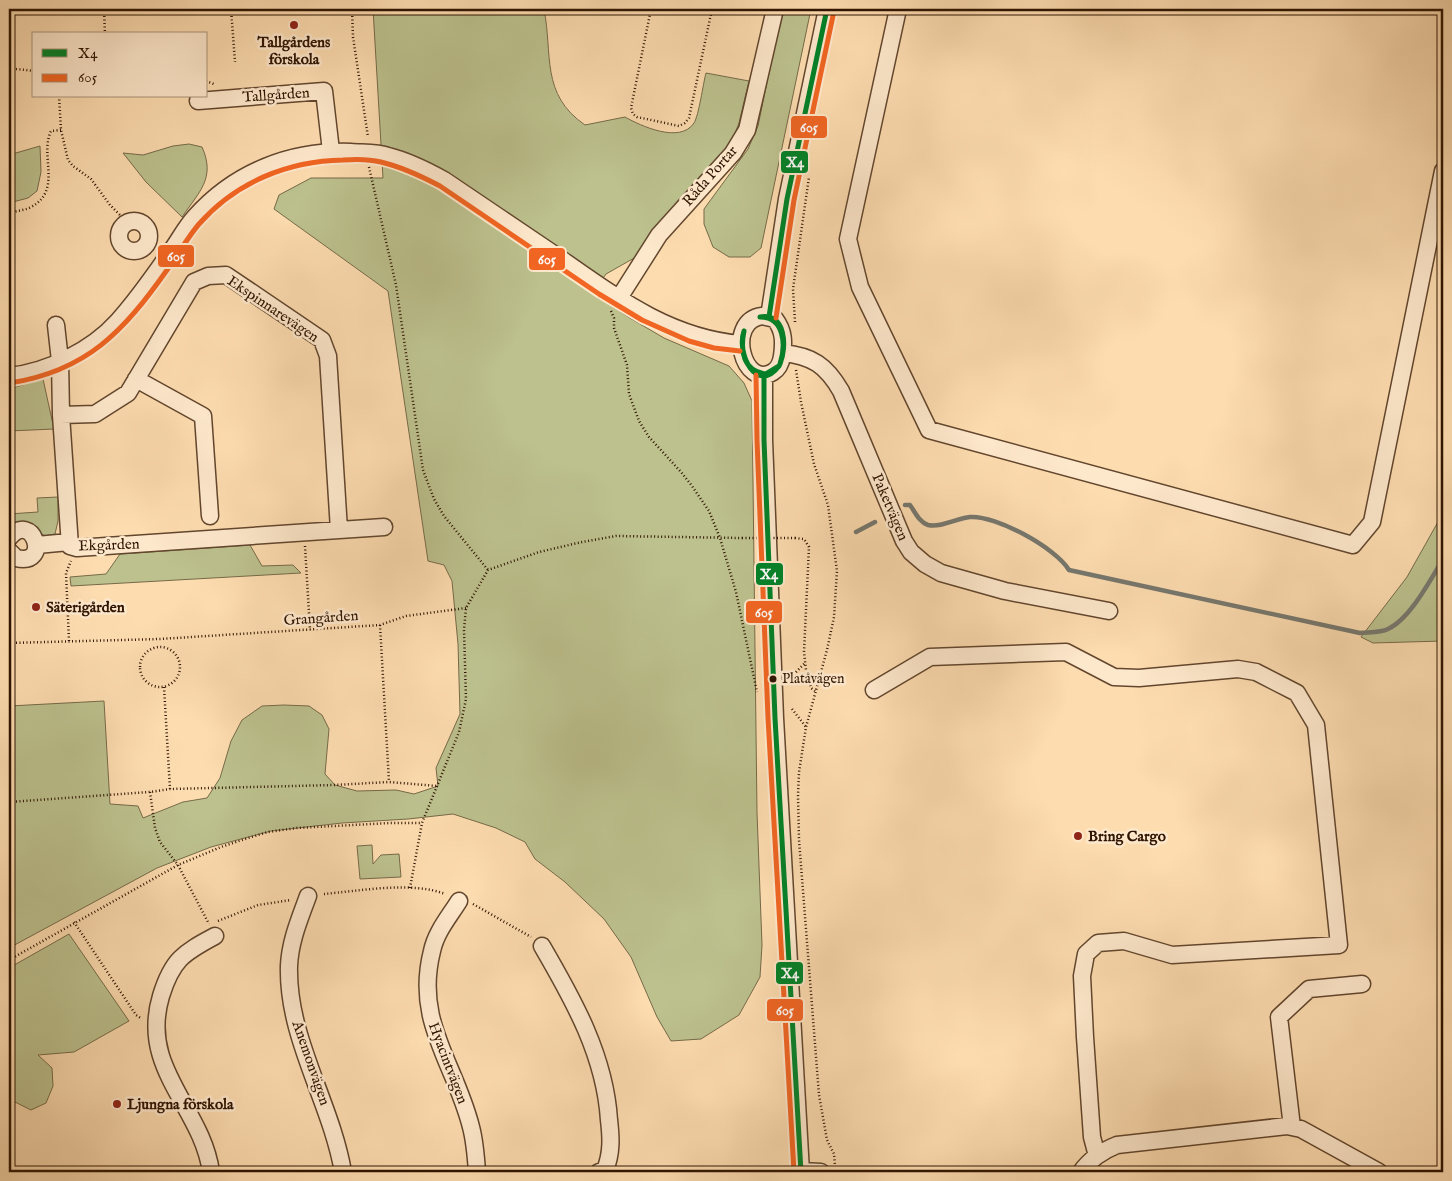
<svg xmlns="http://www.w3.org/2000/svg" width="1452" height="1181" font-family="'IM FELL English',serif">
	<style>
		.green { fill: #bcc18e; stroke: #766a48 }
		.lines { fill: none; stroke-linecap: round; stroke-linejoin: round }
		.stream { stroke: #76776e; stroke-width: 4.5 }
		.minor-casing { stroke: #62462d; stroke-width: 19 }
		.path { stroke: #2f1401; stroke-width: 2.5; stroke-dasharray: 1 2.5; stroke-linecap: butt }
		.minor { stroke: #fee8cc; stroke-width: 16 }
		.path-bridge { stroke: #2f1401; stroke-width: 2.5; stroke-dasharray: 1 2.5; stroke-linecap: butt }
		.bus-1-casing { stroke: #fee8cc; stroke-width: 9 }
		.bus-2-casing { stroke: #fee8cc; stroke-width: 9 }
		.bus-1 { stroke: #008228; stroke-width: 5 }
		.bus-2 { stroke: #f26522; stroke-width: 5 }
		.poi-dot { fill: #8f2418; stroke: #fee8cc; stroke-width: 2 }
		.bus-dot { fill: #2f1401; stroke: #fee8cc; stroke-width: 2 }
		.labels { text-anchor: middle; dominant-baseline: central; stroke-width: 5; stroke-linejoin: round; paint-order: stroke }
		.bus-label { font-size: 14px; fill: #2f1401; stroke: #fee8cc; text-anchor: start }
		.poi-label { font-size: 15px; font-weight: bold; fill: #2f1401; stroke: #fee8cc; text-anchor: start }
		.street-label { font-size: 15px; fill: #2f1401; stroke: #fee8cc }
		.line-badge { stroke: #fee8cc; stroke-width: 2 }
		.badge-label { font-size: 14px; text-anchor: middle; font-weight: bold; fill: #fff }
	</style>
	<rect width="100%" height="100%" fill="#fddcb0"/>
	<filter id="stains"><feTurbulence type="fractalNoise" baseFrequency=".004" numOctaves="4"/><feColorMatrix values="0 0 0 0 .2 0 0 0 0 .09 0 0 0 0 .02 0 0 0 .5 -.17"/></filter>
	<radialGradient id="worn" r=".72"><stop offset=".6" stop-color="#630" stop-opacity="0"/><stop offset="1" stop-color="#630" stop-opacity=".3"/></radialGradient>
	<path class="green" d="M373,9H544C553,54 540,94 585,125L625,117C641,126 680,144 694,123C699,115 703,84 706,73L749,81L739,123L732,141L713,164L675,204L646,240L636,257L606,274L592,293L630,318L664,338L729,366L744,383L752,401L757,813L762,945L760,977L739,1015L701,1039L671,1041L657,1017L631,957L604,919L565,882L535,859L525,842L496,828L453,814L408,819L342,823L271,831L211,847L157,868L9,948V706L104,701L110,804L138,806L143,818L183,802L207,798L220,778L231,741L242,720L262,706L284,705L309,706L322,715L329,729L325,774L335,785L357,791L396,790L414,794L438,786L436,768L460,714L458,644L452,581L444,565L428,561L388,291L274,209L279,195L311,178H383Z
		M782,9H811L761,248L750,257H729L713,247L704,224V209L748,149L758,126Z
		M189,144L202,147C216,178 199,192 182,217L146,182L123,153L143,155L173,146Z
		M40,146L41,172L37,191L28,198L9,203V155Z
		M9,294L13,363H9Z
		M43,379L54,429L9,431V389Z
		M58,497V521L55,534L45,536L28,525L9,531V514L38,512L37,498Z
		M1443,513V641L1373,643L1361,637L1407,577Z
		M250,545L262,566L293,565L301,573L71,586L70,577L106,574L120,554Z
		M372,845L373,864L381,855L399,854L401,877L360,879L357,846Z
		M69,934L129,1021L74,1052L38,1055L52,1068L53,1086L46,1103L31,1110L9,1099V968Z"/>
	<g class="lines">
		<path class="stream" d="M905,505H910C915,512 919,522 928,525C941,528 957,518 970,517C996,515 1056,548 1069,570L1360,633C1369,632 1380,633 1388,629C1410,619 1431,579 1443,559
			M856,532L875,522"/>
		<g class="minor-casing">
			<path id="minor" d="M898,9L848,239L860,287L929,430L1353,545L1372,522L1443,171
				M198,101L324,91L331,151
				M119 236a15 15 0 1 1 30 0a15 15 0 1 1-30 0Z
				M619,298L659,235L733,153L747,130L775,9
				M762,316L775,319C784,331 784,342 782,356C781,363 778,369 773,372C743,390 725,321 762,316Z
				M769,317L787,199L827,9
				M56,325L60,361L61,415L70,546L77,548L339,530
				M783,353C812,356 826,365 841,391L904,541L911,552L925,564L941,573L1005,591L1109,611
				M764,375V440L775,718L801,1172
				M9,376C48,372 92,350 118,321C137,300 153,277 169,254C178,242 185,228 195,217C235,172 291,150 351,152C363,153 377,152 388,156C408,161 426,170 444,180C483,206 522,233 561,259C617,298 670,338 741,344
				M136,379L203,416L210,516
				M61,415L95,414L128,393L194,282L208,276L226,275L322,340L328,356L339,530L384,527
				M9,538C33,509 52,567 16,558L9,551
				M37,545L69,542
				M874,690L930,657L1066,652L1114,677L1139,678L1238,669L1256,672L1297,693L1316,725L1339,945L1172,955L1124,941L1098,943L1086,954L1082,976L1085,1037L1092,1137L1097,1156
				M308,896C300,918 290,941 289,966C287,1038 331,1102 343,1172
				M459,901C449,917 436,932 432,951C414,1022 455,1063 471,1127C475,1142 476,1157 477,1172
				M542,946C574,1001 605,1056 609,1120C611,1137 612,1153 605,1170L599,1172
				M1292,1127L1279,1017L1309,989L1362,984
				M801,1171L821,1172
				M211,1172C202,1107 139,1069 161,996C172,960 183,953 215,936
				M1081,1172C1090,1159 1102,1151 1117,1145L1287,1126L1301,1129L1379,1172"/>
		</g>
		<path class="path" d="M104,9L105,34
			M231,9L235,62
			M352,9L353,37L368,137
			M651,9L631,108L633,114L637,117L679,126L685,123L689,118L712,9
			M9,70L17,69L34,71
			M206,81L214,84
			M59,96L61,130L68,160L73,166L91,179L110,205L128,223
			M369,167L396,285L423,470L434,499L444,516L488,570
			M9,214C16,210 24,211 31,207C63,190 39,156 51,131L61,130
			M611,311L614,318V328L627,365L629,394L639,421L649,437L681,472L692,486L709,511L720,538L736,592L757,692
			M795,322L793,289L809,177
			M796,370L801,402L814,464L828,505L837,571L834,617L827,650L806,727L799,772L798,795L799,840L819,1095L827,1140L834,1154L835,1165
			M795,538L804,539L809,547L804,652L806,670L811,688L815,691
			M305,546L310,630
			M380,625L389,782
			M69,641L66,573L71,561
			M9,643L160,639L380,625L406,616L466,608
			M140 667a20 20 0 1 1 40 0a20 20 0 1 1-40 0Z
			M791,677L805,663
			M164,687L170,789
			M792,709L806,727
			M150,792L155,828L160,842L178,865L209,924
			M9,802L150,792L170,789L335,785L389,782L437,786
			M410,888L422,823L459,732L466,699L464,630L466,608L488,570L539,552L582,542L616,536L742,538
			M324,894C358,891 413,881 445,894
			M473,904L531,937
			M218,921L258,905L291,900
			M74,922L136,1015L142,1019
			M9,960L178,865L221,847L245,839L268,832L297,828L390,823H421
			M757,1172H787"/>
		<use href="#minor" class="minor"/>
		<path class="path-bridge" d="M742,538H795"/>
		<g class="bus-1-casing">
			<path id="bus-1" d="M760,317C785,317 786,346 780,364
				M760,317C786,312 787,347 780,364
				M769,317L787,199L827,9
				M744,331C740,351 743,371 766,374L779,366
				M744,331C736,354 757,395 779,366
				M764,375V440L775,718L801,1172"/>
		</g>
		<g class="bus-2-casing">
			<path id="bus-2" d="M776,318L794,200L834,11
				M756,375L757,440L768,718L794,1172
				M10,383C87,371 124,331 167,270C178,255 187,238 199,224C236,182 288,161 343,160C355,159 369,159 381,162C402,167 421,176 440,186L599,294L642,320L689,341L714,348L740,351"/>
		</g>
		<use href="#bus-1" class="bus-1"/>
		<use href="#bus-2" class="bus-2"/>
	</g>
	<g class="poi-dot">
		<circle cx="294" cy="25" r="5"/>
		<circle cx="36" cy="607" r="5"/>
		<circle cx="1078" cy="836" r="5"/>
		<circle cx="117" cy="1104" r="5"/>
	</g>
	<circle class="bus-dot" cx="773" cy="679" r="4.5"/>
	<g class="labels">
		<g class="bus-label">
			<text x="782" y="679">Platåvägen</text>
		</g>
		<g class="poi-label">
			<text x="294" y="42" text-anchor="middle">Tallgårdens<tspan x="294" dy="17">förskola</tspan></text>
			<text x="46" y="607">Säterigården</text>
			<text x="1088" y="836">Bring Cargo</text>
			<text x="127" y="1104">Ljungna förskola</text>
		</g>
		<g class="street-label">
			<text transform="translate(276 95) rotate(-4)">Tallgården</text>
			<text transform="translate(710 176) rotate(-49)">Råda Portar</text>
			<text transform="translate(273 309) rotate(34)">Ekspinnarevägen</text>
			<text transform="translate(890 507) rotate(67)">Paketvägen</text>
			<text transform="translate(109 545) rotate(-2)">Ekgården</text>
			<text transform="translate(321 618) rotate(-4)">Grangården</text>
			<text transform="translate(311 1063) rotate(71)">Anemonvägen</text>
			<text transform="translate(448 1063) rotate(69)">Hyacintvägen</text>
		</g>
	</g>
	<g class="line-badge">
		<rect x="790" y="115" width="38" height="24" rx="5" fill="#f26522"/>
		<rect x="780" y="150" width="29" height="24" rx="5" fill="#008228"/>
		<rect x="157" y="244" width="38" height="24" rx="5" fill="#f26522"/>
		<rect x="528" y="247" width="38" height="24" rx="5" fill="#f26522"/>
		<rect x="755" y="562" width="29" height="24" rx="5" fill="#008228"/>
		<rect x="745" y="600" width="38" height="24" rx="5" fill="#f26522"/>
		<rect x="775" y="961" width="29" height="24" rx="5" fill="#008228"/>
		<rect x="766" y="998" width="38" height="24" rx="5" fill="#f26522"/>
	</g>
	<g class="badge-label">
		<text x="809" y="132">605</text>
		<text x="795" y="167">X4</text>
		<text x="176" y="261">605</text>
		<text x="547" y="264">605</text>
		<text x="769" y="579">X4</text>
		<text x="764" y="617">605</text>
		<text x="790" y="978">X4</text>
		<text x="785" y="1015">605</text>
	</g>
	<rect width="1452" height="1181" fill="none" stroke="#fddcb0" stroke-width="30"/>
	<rect x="10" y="10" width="1432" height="1161" fill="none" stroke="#2f1401" stroke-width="2.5"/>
	<rect x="15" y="15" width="1422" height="1151" fill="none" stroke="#2f1401"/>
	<rect x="32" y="32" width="175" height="65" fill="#fee8cc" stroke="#ab937b"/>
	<rect x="42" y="49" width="25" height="8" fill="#008228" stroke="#ab937b"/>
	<text x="78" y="58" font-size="15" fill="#2f1401">X4</text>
	<rect x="42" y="74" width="25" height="8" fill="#f26522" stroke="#ab937b"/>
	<text x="78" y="82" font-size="15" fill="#2f1401">605</text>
	<rect width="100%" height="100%" filter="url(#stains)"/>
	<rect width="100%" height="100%" fill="url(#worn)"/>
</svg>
